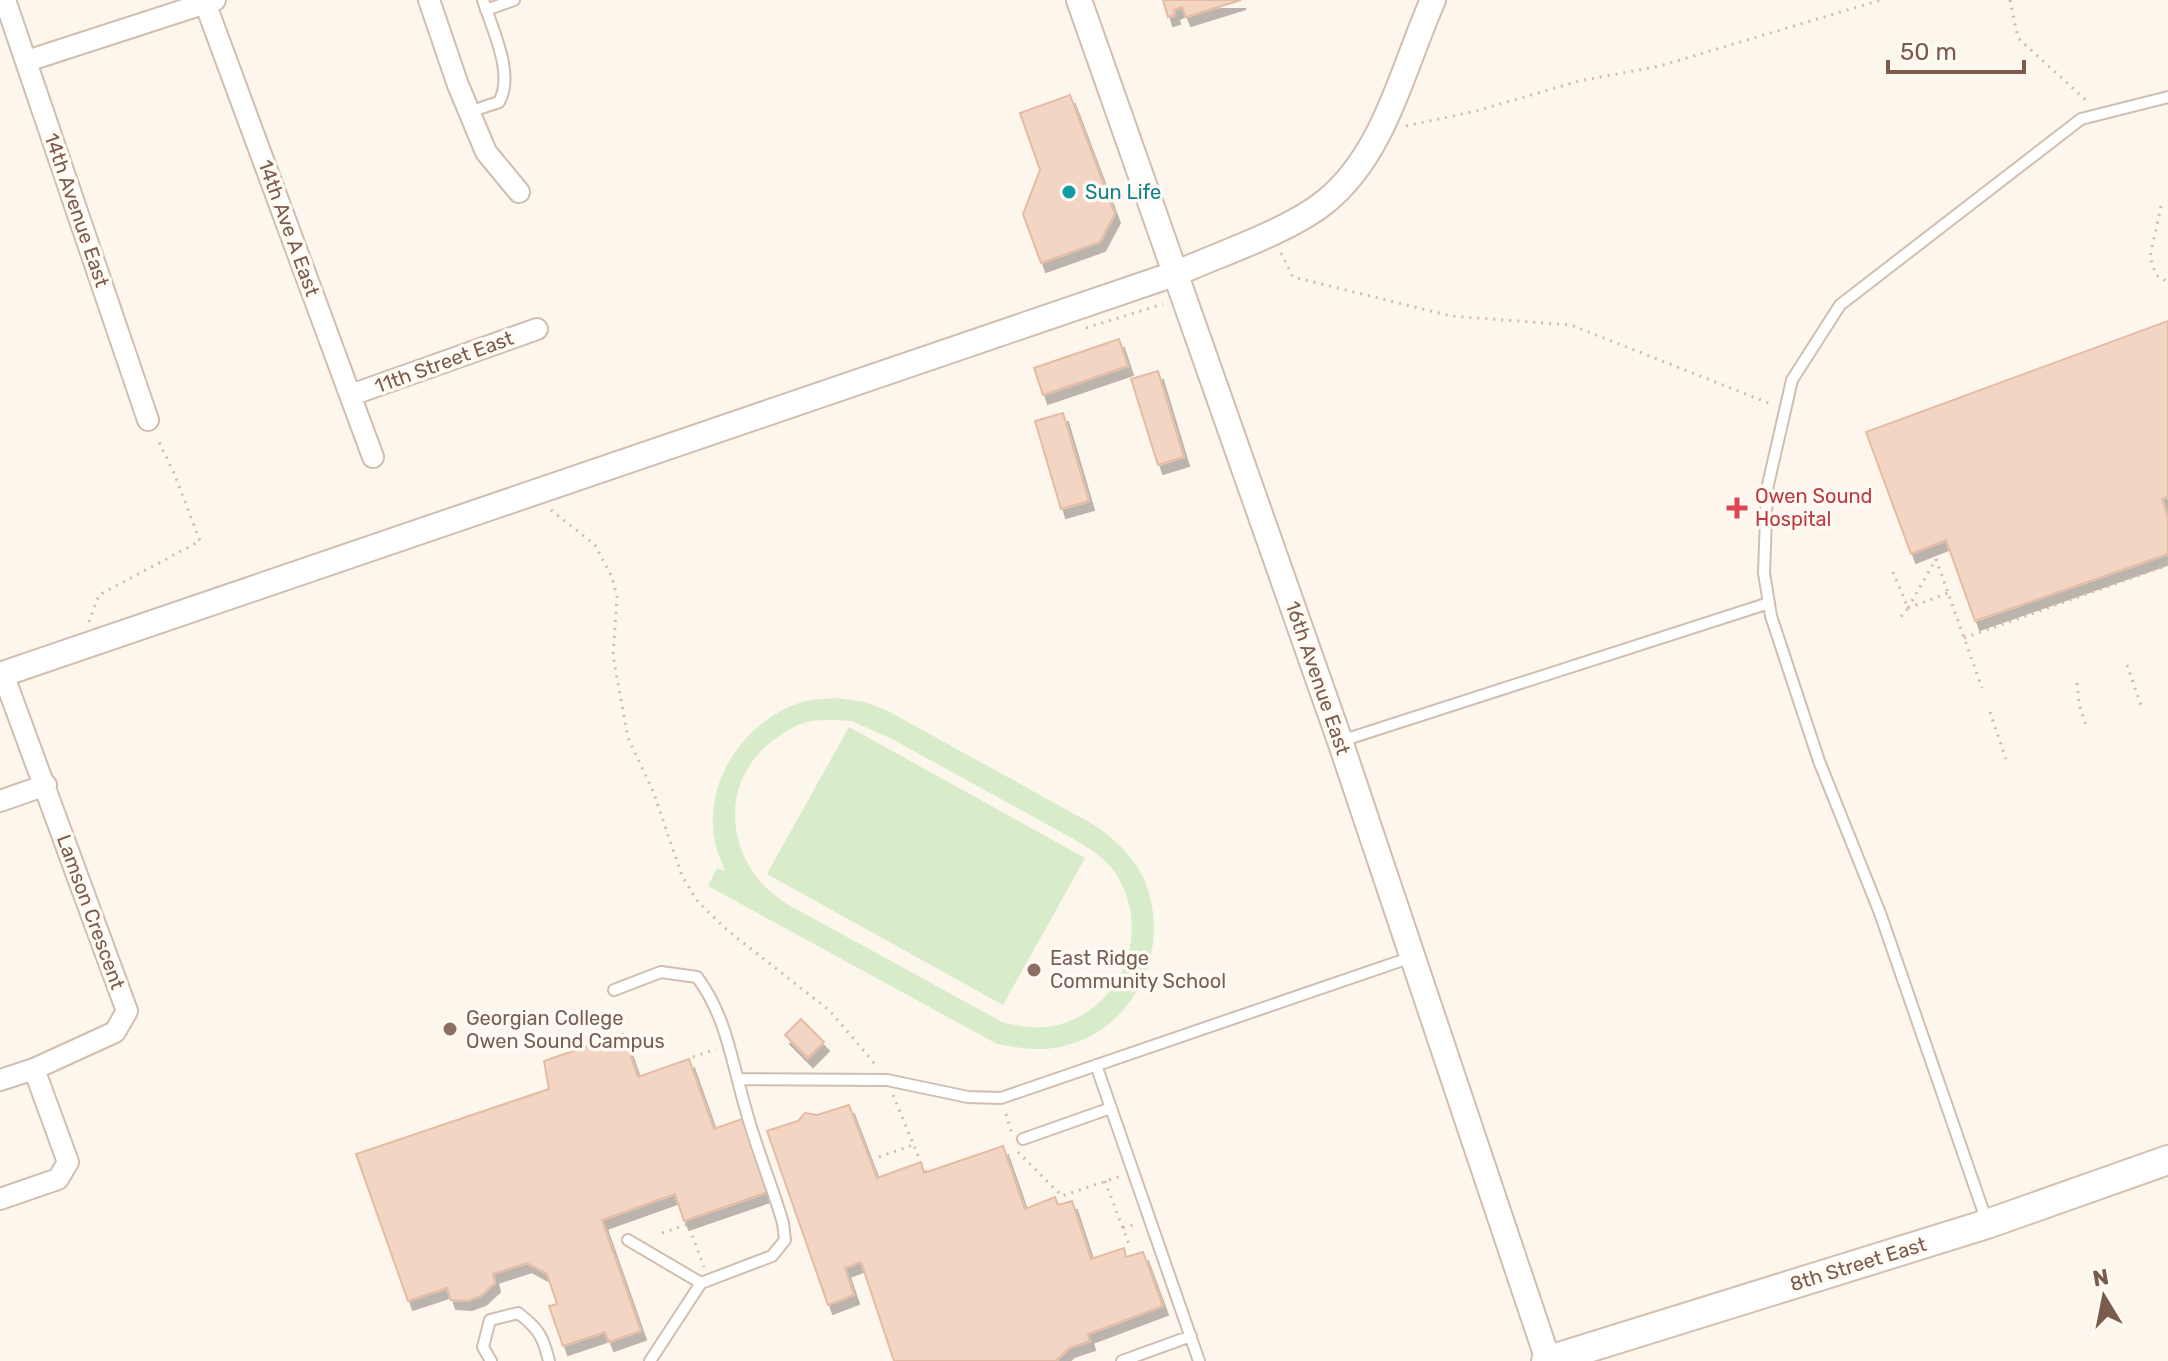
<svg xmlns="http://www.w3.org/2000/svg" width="2168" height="1361" font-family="Rubik,sans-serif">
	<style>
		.green { fill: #d8ecc9; fill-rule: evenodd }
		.building { fill: #f3d5c3; stroke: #e6bba3; stroke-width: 2; filter: url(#shadow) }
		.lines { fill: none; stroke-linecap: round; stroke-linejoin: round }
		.service-casing { stroke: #d1beb0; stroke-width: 14 }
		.minor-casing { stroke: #d1beb0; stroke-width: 24 }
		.tertiary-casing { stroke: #d1beb0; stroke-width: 28 }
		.secondary-casing { stroke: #d6c0b0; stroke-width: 32 }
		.path { stroke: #d9b8a5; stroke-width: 3; stroke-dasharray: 2 6; stroke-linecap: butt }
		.service { stroke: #fff; stroke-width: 10 }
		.minor { stroke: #fff; stroke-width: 20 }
		.tertiary { stroke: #fff; stroke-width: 24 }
		.secondary { stroke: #fff; stroke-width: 28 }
		.culture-dot { fill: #0f9aa8; stroke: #fffaf3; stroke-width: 3 }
		.health-dot { fill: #e0444e; stroke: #fffaf3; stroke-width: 3 }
		.education-dot { fill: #8d6e63; stroke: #fffaf3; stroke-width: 3 }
		.labels { text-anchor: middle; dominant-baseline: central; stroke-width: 7; stroke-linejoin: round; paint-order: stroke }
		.culture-label { font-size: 20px; fill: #0d838f; stroke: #fffaf3; text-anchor: start }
		.street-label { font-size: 20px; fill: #7a5c4d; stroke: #fffaf3 }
		.health-label { font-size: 20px; fill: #be3a42; stroke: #fffaf3; text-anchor: start }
		.education-label { font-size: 20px; fill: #785e54; stroke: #fffaf3; text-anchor: start }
	</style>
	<defs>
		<filter id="shadow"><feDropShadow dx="5" dy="9" stdDeviation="0" flood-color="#0004"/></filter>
	</defs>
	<rect width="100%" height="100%" fill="#fdf6ec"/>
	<path class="green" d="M836,698L865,702L888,711L1096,826C1115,840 1131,854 1142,875C1174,942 1139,1028 1064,1046C1042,1052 1019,1048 997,1044L708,886L717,868L725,871C722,862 717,852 715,842C703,782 743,723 799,703C810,699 824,699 836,698ZM836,720L852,721L892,739L1077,841C1093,851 1109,861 1118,877C1152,936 1120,1012 1053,1026C1037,1029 1020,1026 1004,1023L787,904C728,868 714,787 772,741C783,733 796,724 811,721C819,720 828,720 836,720Z
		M849,727L1085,858L1003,1005L767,874Z"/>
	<path class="building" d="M1163,0H1241L1186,17L1182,7L1174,10L1175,15L1168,17Z
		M1070,95L1115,214L1100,242L1041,263L1023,214L1040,170L1020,113Z
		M2168,321V497L2162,499L2168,517V554L1975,621L1946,540L1911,554L1866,432Z
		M1119,339L1128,366L1043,395L1034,368Z
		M1158,371L1184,457L1158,465L1131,379Z
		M1063,413L1089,501L1061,509L1035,421Z
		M801,1019L824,1042L808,1058L785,1035Z
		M623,1034L638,1077L689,1059L714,1129L742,1119L768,1192L684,1221L675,1194L602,1220L641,1331L609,1342L605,1332L563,1346L549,1306L557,1304L547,1274L527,1263L493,1274L495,1283L481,1296L467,1301L451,1300L447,1288L408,1301L356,1154L549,1089L544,1061Z
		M849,1105L877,1178L921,1162L924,1173L1003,1146L1025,1209L1055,1197L1058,1205L1072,1201L1091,1259L1124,1248L1126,1257L1143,1252L1163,1306L1088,1334L1090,1341L1069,1348L1056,1361H894L861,1262L845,1268L854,1295L828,1305L767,1131L798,1121L805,1113L817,1115Z"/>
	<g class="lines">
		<g class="service-casing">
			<path id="service" d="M486,10L514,0
				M469,112L499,102C515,74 492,29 483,0
				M1341,741L1769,603
				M614,990L661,972L697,977C727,1017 732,1064 746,1110C756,1148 772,1185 783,1223L785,1240L772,1256L701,1283L650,1361
				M1096,1065L1199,1361
				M738,1079L887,1080L968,1097L1001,1098L1412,957
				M1023,1139L1111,1108
				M1987,1222L1880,913L1819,761L1771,616L1764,573L1767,489L1792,380L1840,305L2081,119L2168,97
				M628,1240L701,1283
				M491,1361L483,1347L490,1320L518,1313C538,1328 543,1336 549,1361
				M1122,1361L1191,1336"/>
		</g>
		<g class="minor-casing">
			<path id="minor" d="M5,0L148,420
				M204,0L373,457
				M429,0L458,85L486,152L519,192
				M27,61L215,0
				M351,395L537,329
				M0,801L46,785
				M0,1080L34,1069L115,1032L127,1011L3,674
				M0,1199L58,1179L68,1162L34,1069"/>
		</g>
		<g class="tertiary-casing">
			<path id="tertiary" d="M1079,0L1340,741L1548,1360
				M0,675L1177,273C1220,254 1289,231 1325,202C1385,154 1403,67 1433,0"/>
		</g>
		<g class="secondary-casing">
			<path id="secondary" d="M1546,1361L1987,1224L2168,1160"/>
		</g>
		<path class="path" d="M2010,0L2018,38L2089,103
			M1406,126L1476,111L1579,81L1660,66L1881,0
			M2161,206L2150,257L2156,275L2168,282
			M1281,253L1293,277L1451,316L1571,325L1771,404
			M1086,328L1163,304
			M551,510L595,545L612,577L617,597L613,656L628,738L653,791L682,876L698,902L727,930L830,1011L875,1064
			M1936,559L1982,688
			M1893,572L1908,608L1900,618
			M1908,608L1936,559
			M1908,608L1948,593
			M89,622L99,595L200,541L174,473L157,438
			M1964,638L2168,565
			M2127,665L2142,708
			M2077,683L2079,704L2087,728
			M1990,712L2006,759
			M693,1057L716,1049
			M893,1095L919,1158
			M1006,1114L1012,1134
			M1018,1152L1062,1196L1121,1176
			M879,1157L913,1145
			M1105,1181L1130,1247
			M1123,1228L1138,1223
			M662,1233L688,1224L704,1267"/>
		<use href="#service" class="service"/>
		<use href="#minor" class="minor"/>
		<use href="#tertiary" class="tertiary"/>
		<use href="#secondary" class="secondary"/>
	</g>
	<circle class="culture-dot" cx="1069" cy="192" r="8"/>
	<path class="health-dot" d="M1733 496h8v8h8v8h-8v8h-8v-8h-8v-8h8z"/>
	<g class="education-dot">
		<circle cx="1034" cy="970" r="8"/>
		<circle cx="450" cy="1029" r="8"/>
	</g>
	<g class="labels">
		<g class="culture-label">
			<text x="1085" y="192">Sun Life</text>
		</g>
		<g class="street-label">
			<text transform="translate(77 210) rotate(71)">14th Avenue East</text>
			<text transform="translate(289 228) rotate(70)">14th Ave A East</text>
			<text transform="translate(444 362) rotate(-20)">11th Street East</text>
			<text transform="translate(1318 678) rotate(71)">16th Avenue East</text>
			<text transform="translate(91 912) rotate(70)">Lamson Crescent</text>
			<text transform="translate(1858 1264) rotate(-17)">8th Street East</text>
		</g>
		<g class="health-label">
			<text x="1755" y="496">Owen Sound<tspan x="1755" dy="23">Hospital</tspan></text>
		</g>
		<g class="education-label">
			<text x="1050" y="958">East Ridge<tspan x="1050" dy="23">Community School</tspan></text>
			<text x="466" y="1018">Georgian College<tspan x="466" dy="23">Owen Sound Campus</tspan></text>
		</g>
	</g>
	<g transform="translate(2104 1297) rotate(350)" stroke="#fffaf3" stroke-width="6" paint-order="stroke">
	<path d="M0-6L14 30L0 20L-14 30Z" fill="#7a5c4d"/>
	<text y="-12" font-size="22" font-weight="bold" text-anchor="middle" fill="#7a5c4d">N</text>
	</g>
	<path d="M1888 60v12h136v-12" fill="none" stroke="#7a5c4d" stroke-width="4"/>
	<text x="1900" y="60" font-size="24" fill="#7a5c4d" stroke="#fffaf3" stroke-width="6" paint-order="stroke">50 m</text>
</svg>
